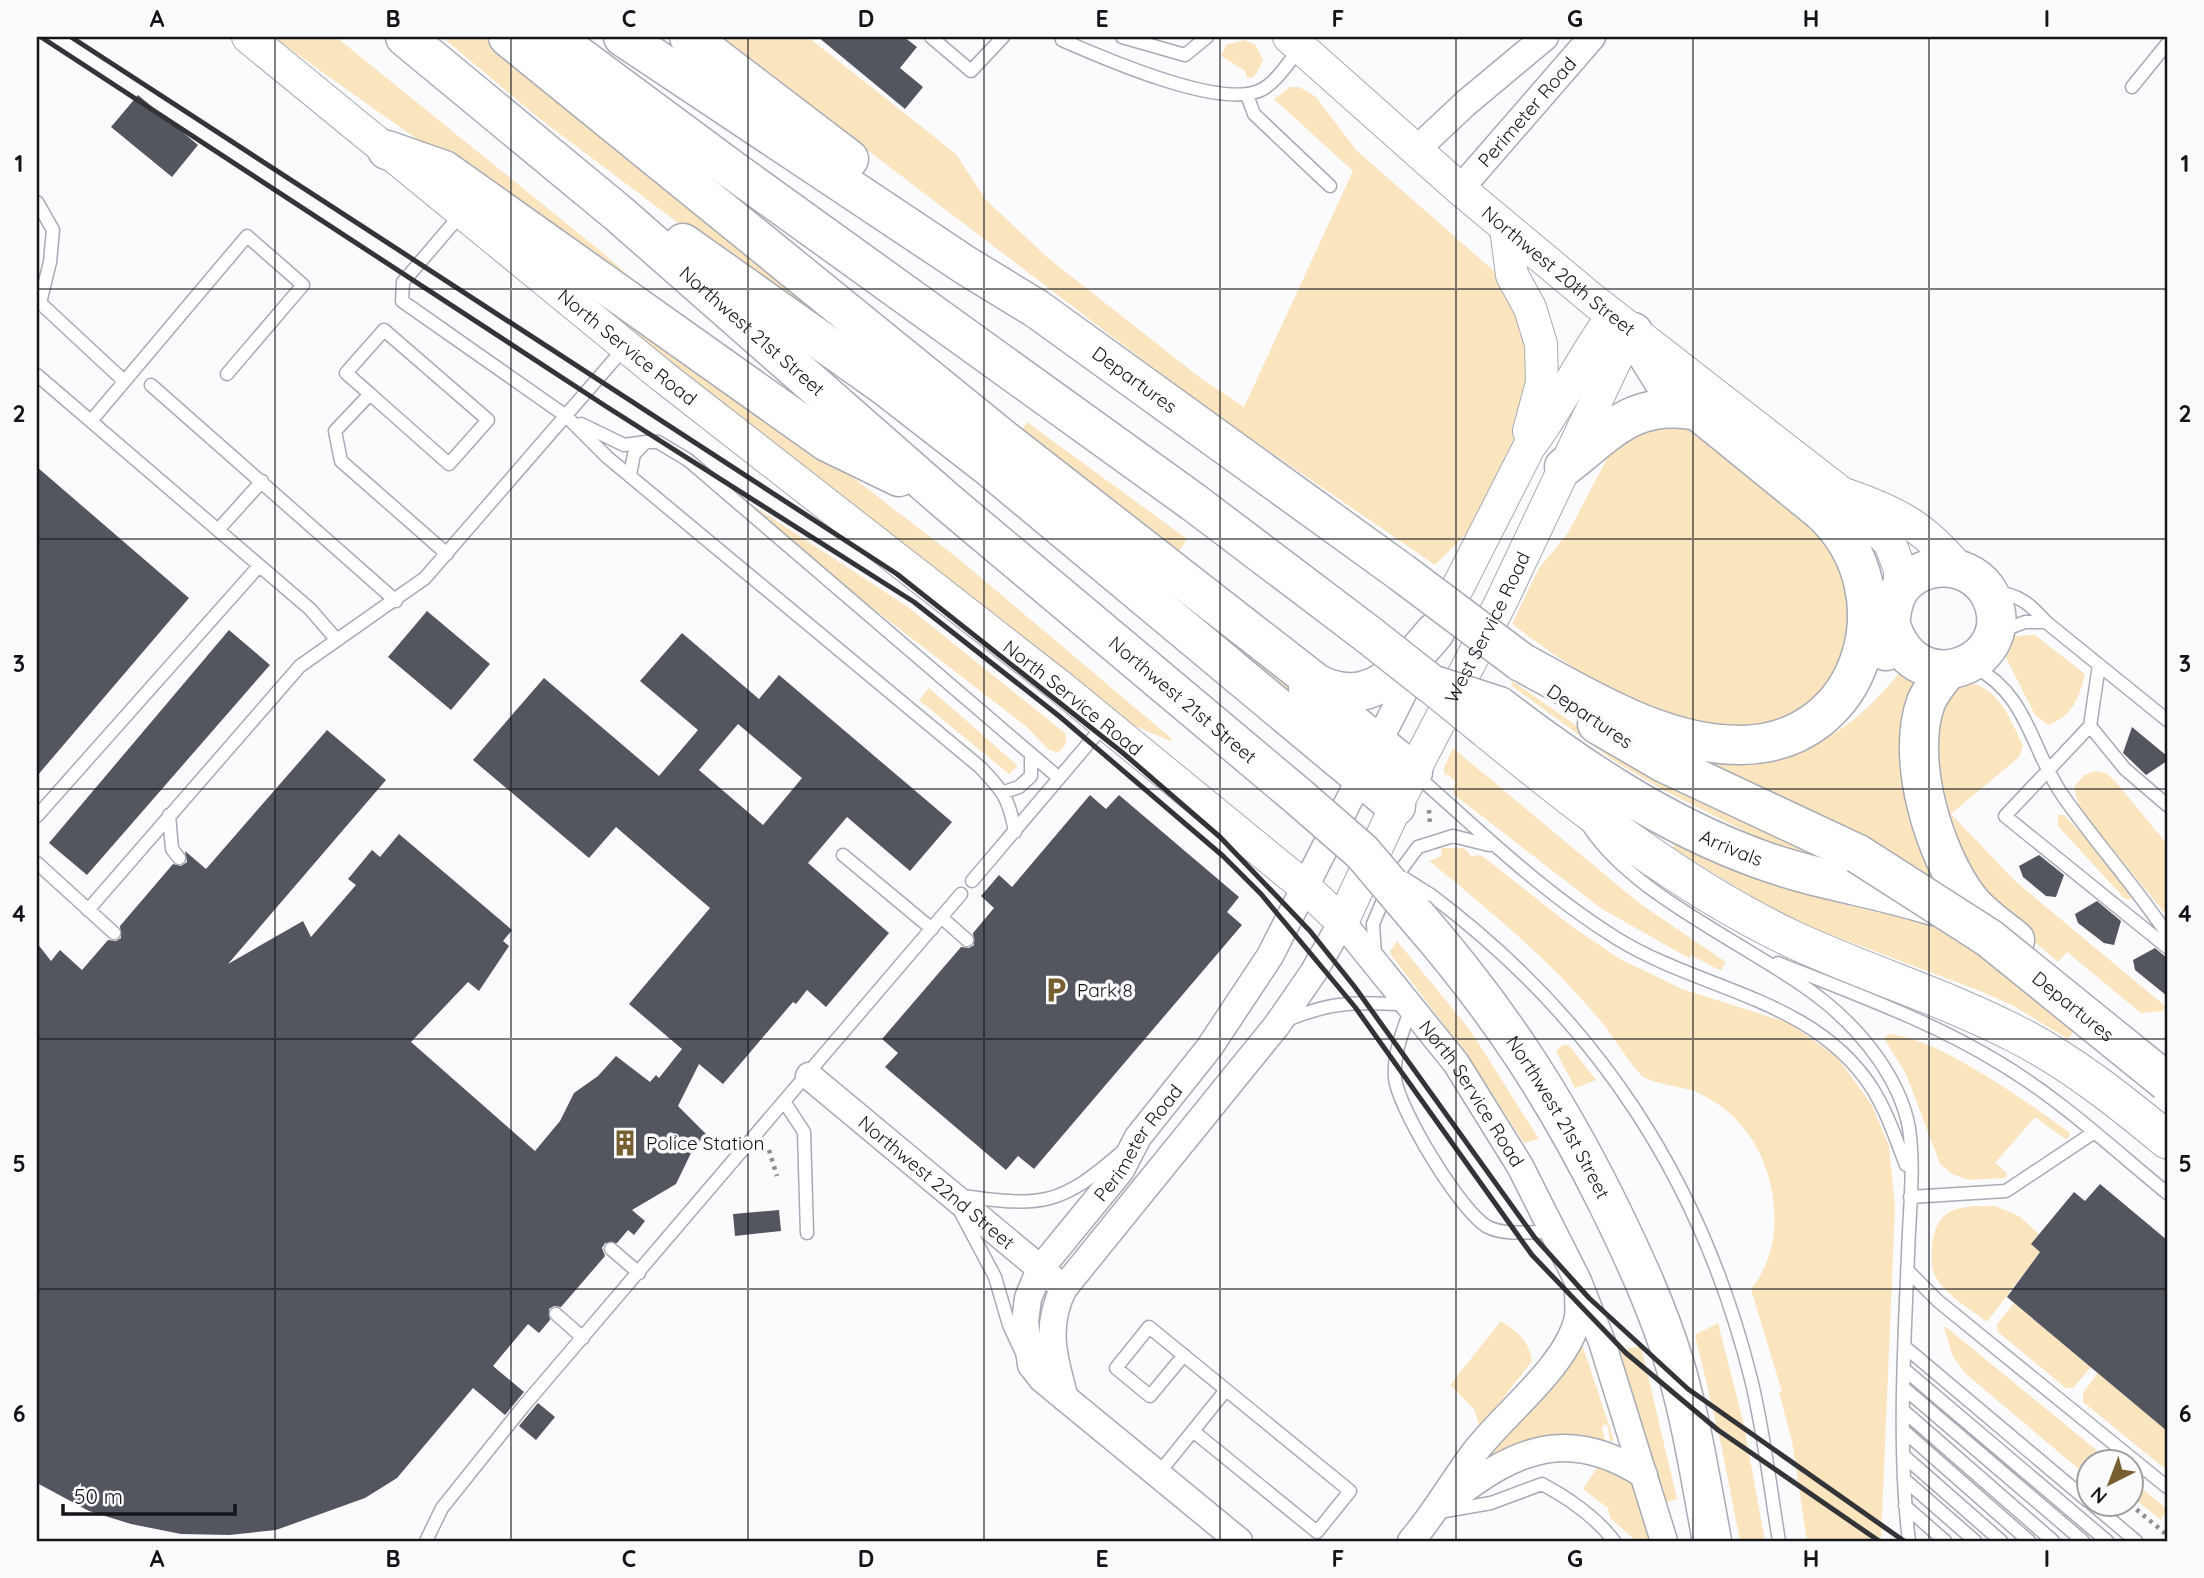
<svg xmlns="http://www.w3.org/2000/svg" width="2204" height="1578" font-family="Quicksand,sans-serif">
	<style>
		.green { fill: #fbe5be }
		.building { fill: #53555f; fill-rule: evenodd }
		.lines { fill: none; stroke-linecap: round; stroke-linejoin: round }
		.service-casing { stroke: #a8aab5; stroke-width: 15 }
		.minor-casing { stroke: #a8aab5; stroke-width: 29 }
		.tertiary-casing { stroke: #a8aab5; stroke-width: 34 }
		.secondary-casing { stroke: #a8aab5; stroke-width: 39 }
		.primary-casing { stroke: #a8aab5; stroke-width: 41 }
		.path { stroke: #8e8e92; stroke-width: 4.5; stroke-dasharray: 3.5 5; stroke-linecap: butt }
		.service { stroke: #fff; stroke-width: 12 }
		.minor { stroke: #fff; stroke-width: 26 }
		.tertiary { stroke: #fff; stroke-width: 32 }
		.secondary { stroke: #fff; stroke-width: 37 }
		.primary { stroke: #fff; stroke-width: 38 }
		.rail { stroke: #333438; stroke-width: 5 }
		.service-bridge-casing { stroke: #a8aab5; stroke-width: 15; stroke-linecap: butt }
		.secondary-bridge-casing { stroke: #a8aab5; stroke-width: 39; stroke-linecap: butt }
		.primary-bridge-casing { stroke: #a8aab5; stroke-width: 41; stroke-linecap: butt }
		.service-bridge { stroke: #fff; stroke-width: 12 }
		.secondary-bridge { stroke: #fff; stroke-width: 37 }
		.primary-bridge { stroke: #fff; stroke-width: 38 }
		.grid { fill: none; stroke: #141519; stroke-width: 2; stroke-opacity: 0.55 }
		.labels { text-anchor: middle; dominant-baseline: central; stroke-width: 7; stroke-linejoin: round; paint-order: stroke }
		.street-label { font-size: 19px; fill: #141519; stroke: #fbfbfe }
		.poi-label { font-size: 19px; fill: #141519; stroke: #fbfbfe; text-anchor: start }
		.neatline { fill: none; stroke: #141519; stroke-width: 2.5 }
		.grid-label { font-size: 23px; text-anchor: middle; font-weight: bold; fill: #141519 }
	</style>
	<rect width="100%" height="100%" fill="#fbfbfe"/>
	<path class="green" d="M273,37H336L603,253L629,276L627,280L411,135Z
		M442,37H493L1318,709L1309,718L802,316L540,119Z
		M719,37H808L956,154L986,200L1048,258L1203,380L1244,407L1353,171L1274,99L1290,87H1299L1315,96L1357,151L1494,271L1506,287L1531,353L1520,434L1472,528L1435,565L1202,405Z
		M1244,40L1256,45L1263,61L1254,77L1247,78L1245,71L1221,56L1226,45Z
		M593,289L846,472L960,560L1172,739L1170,741L1121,720L587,297Z
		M1027,422L1187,539L1178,553L1017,436Z
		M1681,426L1694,431C1742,468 1808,510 1840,562C1847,574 1853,605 1853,619C1854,631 1844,648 1840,659C1832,682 1813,702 1792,713C1700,760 1583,677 1512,624L1539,568L1568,533L1612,449L1644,428Z
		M743,499L908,607L1066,734V744L1058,753L1048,749L1027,727L858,597Z
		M2035,635L2085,674C2079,698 2073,716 2048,725L2035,715L2001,648L2013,636Z
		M1903,669L1921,680L1956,895L1717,770L1683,748C1705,751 1731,760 1753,759C1821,755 1862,718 1903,669Z
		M1511,680L1608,748L1858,873L1780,849L1665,791L1614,761L1512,686Z
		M1967,682C2000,688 2009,718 2023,745L2019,757L1951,814L2015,881L2165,1006L2163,1011L2141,1013L2067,952L2058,962L2000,912L1967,877L1944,826L1934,736L1945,692Z
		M929,688L1018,766L1009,774L919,700Z
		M1453,748L1639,903L1726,962L1721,971L1691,955L1689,958L1602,909L1453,794L1455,782L1448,774L1445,776L1444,768Z
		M2096,771L2106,773L2115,781L2167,844V916L2080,809L2074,787L2084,775Z
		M2058,815H2064C2087,839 2116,867 2132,897L2130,900L2124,898L2058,826Z
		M1675,843L1830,901L1880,913L1881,910L1948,928L2075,1029L2068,1039L2012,1005L1975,989L1786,918L1673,848Z
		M1442,848H1464L1471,856L1481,855L1574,928L1620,959L1682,989L1789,1023L1837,1057L1872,1105L1889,1146L1895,1207L1881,1541H1807L1792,1441L1779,1392H1782L1751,1289C1794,1238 1775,1142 1719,1105C1711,1100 1701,1093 1691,1090C1680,1087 1647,1082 1641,1075C1624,1056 1611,1032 1593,1012C1545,956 1486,907 1429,861L1441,856Z
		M1397,941L1470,1030L1539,1139L1524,1143L1465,1052L1391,955L1390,951Z
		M1889,1034C1939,1038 2028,1103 2070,1133L2069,1137L2065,1139L2035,1117L1995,1163L2007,1173L2006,1178L1969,1180L1952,1174L1940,1164L1906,1074L1884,1038Z
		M1563,1045H1569L1596,1080L1575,1088L1556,1051Z
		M1995,1206L2019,1216L2039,1234L2031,1244L2040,1252L1987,1322C1972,1310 1947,1296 1937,1279C1931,1270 1931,1257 1932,1247C1936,1205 1960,1206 1995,1206Z
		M2014,1303L2091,1367L2073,1388H2066L1998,1332L1997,1324Z
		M1501,1321C1518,1332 1529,1341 1532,1361L1480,1428L1474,1409L1450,1385Z
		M1718,1323L1743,1421L1765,1541H1740L1721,1444L1695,1335Z
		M1944,1327H1946L2111,1462H2088V1477L1965,1373L1952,1355Z
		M1582,1344L1614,1440L1610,1442L1608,1426L1604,1424L1602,1429L1607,1446L1508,1449L1484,1460Z
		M1641,1346L1677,1499L1664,1503L1616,1351Z
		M2098,1373L2167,1431V1466L2163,1467L2083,1402V1393Z
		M1601,1462L1630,1478L1654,1541H1636L1610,1518L1608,1508L1583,1489Z
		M2130,1479L2167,1509L2161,1520L2131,1496Z"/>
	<path class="building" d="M818,37H904L917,47L900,68L923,87L905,109Z
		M138,95L198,145L172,177L111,127Z
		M37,467L189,598L37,776Z
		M427,611L490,664L451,710L388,657Z
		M229,630L270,665L87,875L49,843Z
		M682,633L759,699L779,675L952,822L910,871L847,817L808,863L889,933L826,1007L807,990L796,1004L793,1002L723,1084L699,1064L678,1106L706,1134L692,1151L676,1184L632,1210L645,1221L634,1235L628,1230L617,1243H605L602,1248L605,1256L561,1307L554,1306L549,1309L550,1320L539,1333L528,1324L493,1366L524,1392L505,1415L473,1388L397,1478L365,1498L276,1530L229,1535L181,1534L131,1524L89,1511L37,1483V943L51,961L60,950L82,970L108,940L116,941L121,938L120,926L173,864L181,866L187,862L185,851L206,869L327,730L386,780L228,964L303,921L311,937L356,885L348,879L372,850L380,857L399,834L512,930L503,941L509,946L479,991L468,982L411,1042L535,1151L560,1121L574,1093L598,1076L616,1056L650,1082L656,1075L659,1078L682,1049L629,1004L710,908L616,827L589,858L473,760L544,678L659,776L698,730L640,681ZM738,724L802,778L763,825L699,770Z
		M2132,727L2167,756V761L2146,775L2123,753Z
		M1090,795L1106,809L1119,795L1239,897L1227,912L1242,925L1034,1169L1018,1156L1006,1170L885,1067L898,1053L882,1039L961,947L969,948L974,945L973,933L994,908L981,896L999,875L1012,887Z
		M2039,855L2064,875L2056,897L2046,896L2023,877L2019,866Z
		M2097,901L2121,921L2114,945L2104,943L2078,923L2075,914Z
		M2155,948L2167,958V996L2135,970L2133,960Z
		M2100,1184L2167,1240V1431L2007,1297L2040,1252L2031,1244L2074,1192L2085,1201Z
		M779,1210L781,1231L735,1236L733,1214Z
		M538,1403L555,1417L536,1440L519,1426Z"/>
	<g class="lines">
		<g class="service-casing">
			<path id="service" d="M931,37L971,71L1003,37
				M1122,37L1185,55L1207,37
				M1062,40C1103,58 1221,110 1261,90C1276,83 1290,60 1301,47
				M2132,87L2167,44
				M1247,95L1254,114L1330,186
				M37,202L53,230L50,262L40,303
				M463,212L403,282L402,301L566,416L607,457L980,767C1003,791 1009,798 1015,832
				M37,300L124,381
				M37,375L310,609L336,639
				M151,385L396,601
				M370,394L449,464L488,420L384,330L346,373L370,394L335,431L341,461L447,554
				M91,421L247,236L303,285L227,374
				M581,424L624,445L646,442
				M630,475L634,454L646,442H658L688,460L1031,754V776L1019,787L1004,792
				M218,530L262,481
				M1996,593C2018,593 2032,606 2046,622L2167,720
				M2001,631L2025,622H2046
				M2099,665L2090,726L2005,816L2167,947
				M1973,666C2029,695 2030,748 2063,796C2096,843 2135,886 2167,934
				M2090,726L2125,769L2167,805
				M1031,754L1059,778
				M1415,774C1480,831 1542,892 1616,938C1701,991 1814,998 1872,1088C1887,1112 1896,1139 1906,1165
				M169,815L172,849L179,858
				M37,816L259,566
				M1589,827C1636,899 1756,947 1825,1002C1863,1033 1900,1079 1909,1128C1915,1169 1909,1214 1908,1255C1904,1346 1898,1452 1909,1541
				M843,855L932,929
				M37,863L114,933
				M972,881L1105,724
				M1431,895C1596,1019 1701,1179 1751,1379C1764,1432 1770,1487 1779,1541
				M88,910L300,666L425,578L626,346
				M941,917L967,940
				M1375,955L1373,924L1389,886L1418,847L1453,836L1489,845
				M1778,963C1852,993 1929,1020 1998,1062C2059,1098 2112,1148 2167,1193
				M1287,1020C1335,1000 1360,1002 1412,1005C1404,1029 1393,1052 1395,1078C1398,1108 1461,1213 1488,1227C1505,1236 1534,1231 1552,1232
				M785,1103L804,1132L807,1233
				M962,1196C1043,1207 1060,1206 1123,1151
				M1910,1197L2006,1191L2093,1133
				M960,1211L995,1277L1009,1325L1022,1353
				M611,1249L639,1273
				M1907,1270L1938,1301L2167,1487
				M556,1314L583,1338
				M1905,1347L2088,1501
				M1184,1355L1150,1396L1116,1368L1149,1327L1350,1491L1317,1532L1193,1431
				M1905,1370L2107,1541
				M1905,1389L2083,1541
				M1905,1412L2053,1541
				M1905,1432L2029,1541
				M1904,1456L2001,1541
				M1158,1474L1226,1390
				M1905,1480L1975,1541
				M2092,1504L2136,1541
				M1905,1506L1945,1541
				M1445,1511L1491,1503L1542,1484C1570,1499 1595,1516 1614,1541
				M426,1541L442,1508L522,1408L961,894"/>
		</g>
		<g class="minor-casing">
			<g id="minor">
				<path d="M1416,150L1466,103L1545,37"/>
				<path id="s1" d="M1460,189L1592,37"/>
				<path id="s2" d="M809,1076L1054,1280"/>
				<path id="s3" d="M1065,1398C1054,1359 1044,1326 1064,1288L1277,1025L1313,973L1342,922L1456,1063L1520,1166L1578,1281L1602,1342L1664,1541"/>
				<path d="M1452,1499C1517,1448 1569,1427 1644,1475"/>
				<path id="s4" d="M1239,1541L1042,1379L1031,1365L1025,1322L1028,1298L1040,1269L1121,1170L1138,1137L1209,1048L1270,956L1421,658"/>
				<path d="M1411,1541C1435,1513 1452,1482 1474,1453C1503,1414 1568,1366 1578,1317C1579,1309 1578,1298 1578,1290"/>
			</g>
		</g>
		<g class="tertiary-casing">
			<g id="tertiary">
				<path id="s5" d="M248,37L661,375L1057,684L1305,887L1342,922L1396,806L1501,602L1616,359L1633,332"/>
				<path id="s6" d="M1289,37L1460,189L1593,300L1840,492L1890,543L1900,570V589"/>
				<path d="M1506,228L1512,275L1530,308L1541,344L1542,383L1529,431"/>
				<path d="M1847,495C1899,513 1924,527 1960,570"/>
				<path d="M1437,628L1529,447C1561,406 1581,357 1613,316"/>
			</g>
		</g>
		<g class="secondary-casing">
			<path id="secondary" d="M1487,730C1582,808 1681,886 1792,939C1865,973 1944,997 2016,1034C2071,1062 2120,1101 2167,1140"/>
		</g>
		<g class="primary-casing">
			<g id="primary">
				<path id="s7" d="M405,37L618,213L945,500L1299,797"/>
				<path d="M508,37L1008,443L1316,683C1368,711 1403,670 1435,632"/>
				<path d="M553,37L731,169L1196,504L1369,635"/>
				<path id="s8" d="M623,37L965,265L1037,309L1401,572"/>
				<path d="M689,37L849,159"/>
				<path d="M387,150L444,170L827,442L899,477"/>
				<path d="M683,243L885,386L988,466L1396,806"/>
				<path d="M1564,467C1611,431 1633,399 1698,411"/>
				<path d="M1886,651C1892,631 1888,607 1900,589C1922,558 1972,561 1990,595C2023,660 1919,707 1892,628"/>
				<path d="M1521,662C1588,698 1663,746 1742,745C1865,743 1908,592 1822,512L1666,385L1633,332"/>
				<path d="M1947,671C1939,681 1931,690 1926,702C1905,759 1934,855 1970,901C1982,916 2000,928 2015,940"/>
				<path d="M1308,688L1413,772"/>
				<path id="s9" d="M1499,706C1580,768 1663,824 1759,859C1816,880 1876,888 1933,906"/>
				<path d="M1597,724L1664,763L1858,854"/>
				<path id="s10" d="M1419,919C1498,1010 1555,1097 1608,1204C1634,1257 1658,1309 1675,1365C1692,1423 1701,1482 1712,1541"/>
			</g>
		</g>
		<path class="path" d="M1429,810L1430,826
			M769,1150L777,1176
			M2130,1504L2167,1535"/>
		<use href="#service" class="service"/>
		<use href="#minor" class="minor"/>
		<use href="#tertiary" class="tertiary"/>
		<use href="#secondary" class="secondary"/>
		<use href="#primary" class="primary"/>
		<path class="rail" d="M41,37L607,407L914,602L1059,716L1223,856L1261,894L1355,1007L1532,1255L1626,1353L1718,1430L1879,1541
			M71,37L897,574L1123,753L1220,837L1310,931L1354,986L1535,1238L1589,1298L1688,1389L1904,1541"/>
		<g class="service-bridge-casing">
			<path id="service-bridge" d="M1404,878L1431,895"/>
		</g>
		<g class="secondary-bridge-casing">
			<path id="secondary-bridge" d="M1434,687L1487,730"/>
		</g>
		<g class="primary-bridge-casing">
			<g id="primary-bridge">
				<path d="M1401,572L1521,662"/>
				<path d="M1369,635L1431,684L1499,706"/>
				<path d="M1299,797L1362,852L1419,919"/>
				<path id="s11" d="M1858,854L1989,938L2167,1082"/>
			</g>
		</g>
		<use href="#service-bridge" class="service-bridge"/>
		<use href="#secondary-bridge" class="secondary-bridge"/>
		<use href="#primary-bridge" class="primary-bridge"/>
	</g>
	<path class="grid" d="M275,37V1541M511,37V1541M748,37V1541M984,37V1541M1220,37V1541M1456,37V1541M1693,37V1541M1929,37V1541M37,289H2167M37,539H2167M37,789H2167M37,1039H2167M37,1289H2167"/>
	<defs>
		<g id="parking-bare" transform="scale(2.1)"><path d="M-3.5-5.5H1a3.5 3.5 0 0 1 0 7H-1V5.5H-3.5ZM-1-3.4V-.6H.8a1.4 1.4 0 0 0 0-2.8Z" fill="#785f30" stroke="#fbfbfe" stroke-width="2.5" paint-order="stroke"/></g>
		<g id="building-bare" transform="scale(2.1)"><path d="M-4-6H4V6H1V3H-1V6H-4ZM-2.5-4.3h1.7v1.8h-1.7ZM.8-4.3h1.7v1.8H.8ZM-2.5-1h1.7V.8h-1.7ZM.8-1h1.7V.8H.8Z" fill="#785f30" stroke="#fbfbfe" stroke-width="2.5" paint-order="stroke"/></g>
	</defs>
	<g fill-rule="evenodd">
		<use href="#parking-bare" x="1056" y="990"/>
		<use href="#building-bare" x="625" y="1143"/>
	</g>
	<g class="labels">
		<g class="street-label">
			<text stroke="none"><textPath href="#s1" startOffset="102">Perimeter Road</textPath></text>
			<text stroke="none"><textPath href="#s6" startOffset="357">Northwest 20th Street</textPath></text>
			<text stroke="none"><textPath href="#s7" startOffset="455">Northwest 21st Street</textPath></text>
			<text stroke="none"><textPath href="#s5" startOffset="490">North Service Road</textPath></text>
			<text stroke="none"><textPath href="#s8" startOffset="616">Departures</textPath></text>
			<text stroke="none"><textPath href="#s5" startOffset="1736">West Service Road</textPath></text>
			<text stroke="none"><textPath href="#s5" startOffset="1057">North Service Road</textPath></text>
			<text stroke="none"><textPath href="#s7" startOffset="1022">Northwest 21st Street</textPath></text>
			<text transform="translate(1590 716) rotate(34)">Departures</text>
			<text stroke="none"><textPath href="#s9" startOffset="273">Arrivals</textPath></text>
			<text stroke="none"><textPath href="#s11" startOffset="264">Departures</textPath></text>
			<text stroke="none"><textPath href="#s3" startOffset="789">North Service Road</textPath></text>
			<text stroke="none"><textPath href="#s10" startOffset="243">Northwest 21st Street</textPath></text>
			<text stroke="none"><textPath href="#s4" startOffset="532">Perimeter Road</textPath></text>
			<text stroke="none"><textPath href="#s2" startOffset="166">Northwest 22nd Street</textPath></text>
		</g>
		<g class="poi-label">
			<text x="1077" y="990">Park 8</text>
			<text x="646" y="1143">Police Station</text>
		</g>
	</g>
	<rect width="2204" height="1578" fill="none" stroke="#fbfbfe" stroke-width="77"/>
	<g transform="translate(2110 1483) rotate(222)"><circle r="33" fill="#fbfbfe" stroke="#9f9fa2" stroke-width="2"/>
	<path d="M0-5L12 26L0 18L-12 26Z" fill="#785f30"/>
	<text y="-10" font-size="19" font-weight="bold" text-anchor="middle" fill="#141519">N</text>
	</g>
	<path d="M63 1504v10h172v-10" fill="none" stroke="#141519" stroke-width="3.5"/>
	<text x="74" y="1504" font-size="21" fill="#141519" stroke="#fbfbfe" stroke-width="5" paint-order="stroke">50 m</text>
	<rect x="38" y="38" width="2128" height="1502" class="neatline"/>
	<g class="grid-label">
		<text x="157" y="27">A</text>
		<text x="393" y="27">B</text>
		<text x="629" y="27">C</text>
		<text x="866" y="27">D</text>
		<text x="1102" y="27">E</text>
		<text x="1338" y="27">F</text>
		<text x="1575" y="27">G</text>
		<text x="1811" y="27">H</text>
		<text x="2047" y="27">I</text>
		<text x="19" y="172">1</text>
		<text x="2185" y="172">1</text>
		<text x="19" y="422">2</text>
		<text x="2185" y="422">2</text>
		<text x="19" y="672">3</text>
		<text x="2185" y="672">3</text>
		<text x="19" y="922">4</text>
		<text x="2185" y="922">4</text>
		<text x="19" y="1172">5</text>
		<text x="2185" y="1172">5</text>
		<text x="19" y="1422">6</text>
		<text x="2185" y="1422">6</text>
		<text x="157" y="1567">A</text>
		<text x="393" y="1567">B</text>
		<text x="629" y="1567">C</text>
		<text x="866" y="1567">D</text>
		<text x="1102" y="1567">E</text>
		<text x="1338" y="1567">F</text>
		<text x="1575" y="1567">G</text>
		<text x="1811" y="1567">H</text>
		<text x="2047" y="1567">I</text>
	</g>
</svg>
